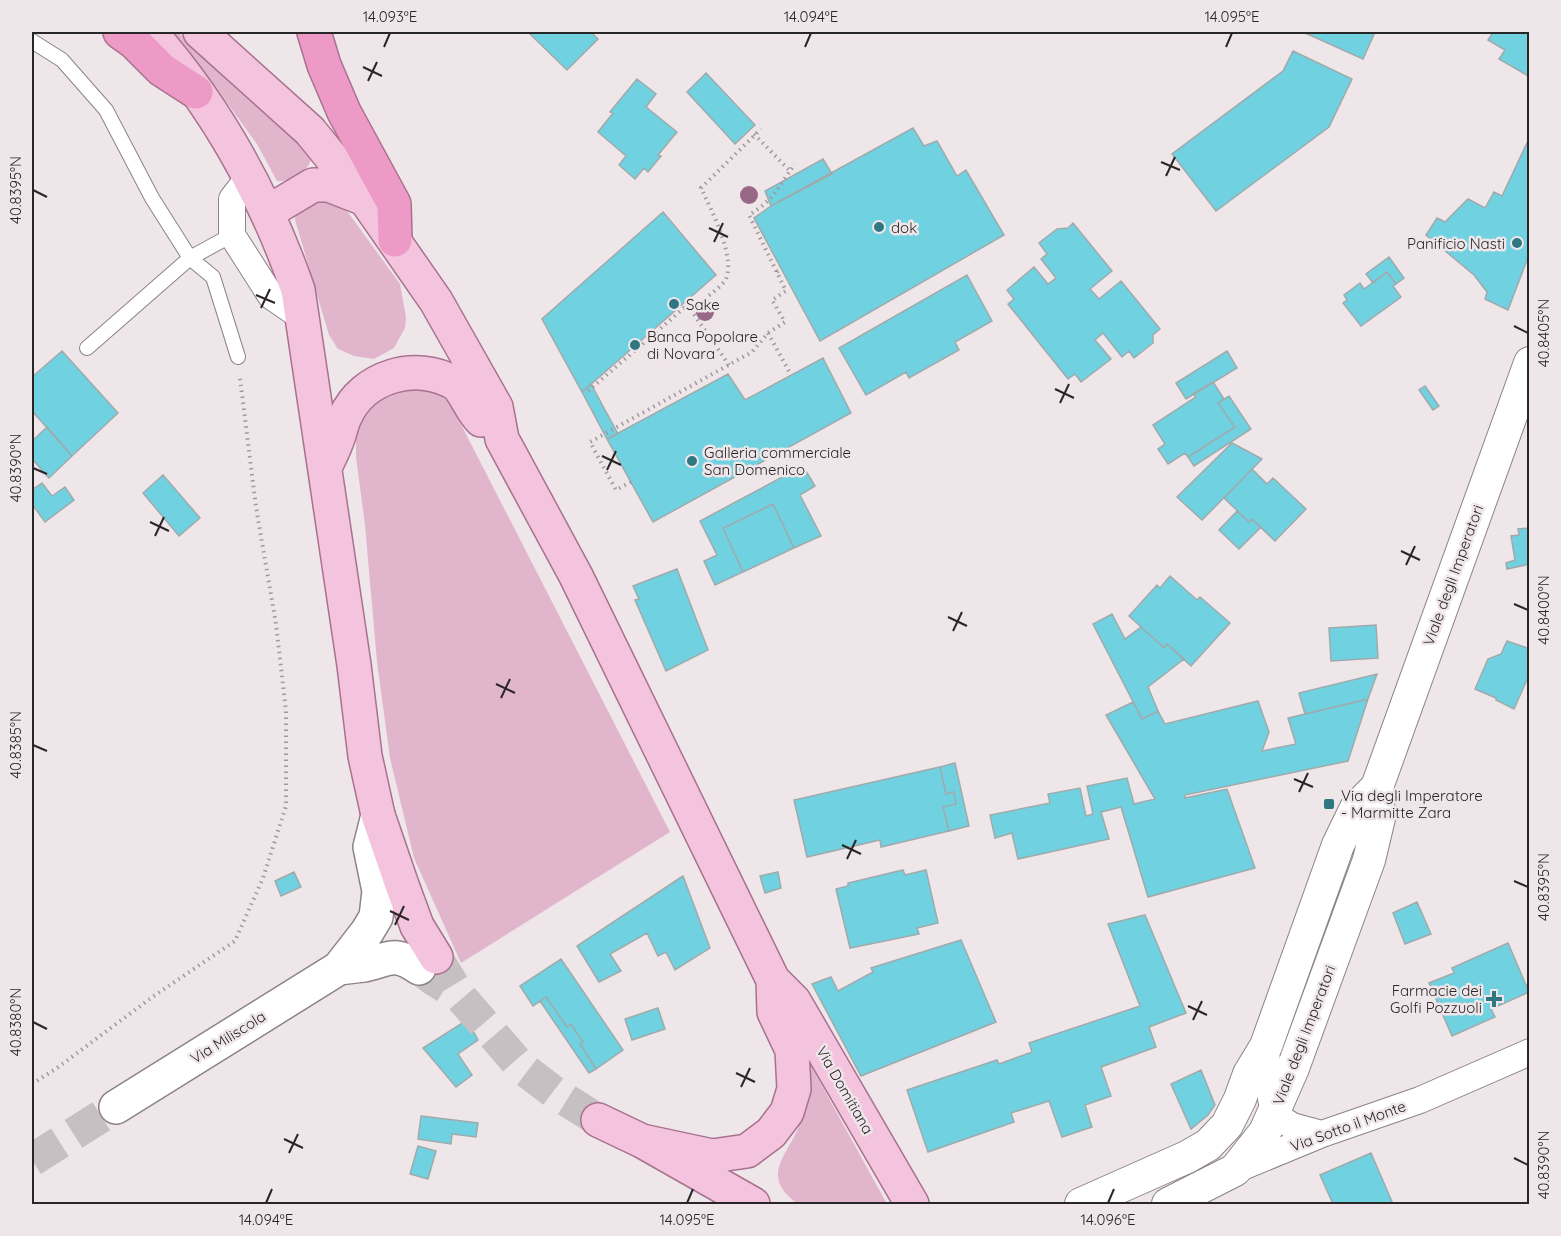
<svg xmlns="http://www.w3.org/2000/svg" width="1561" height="1236" font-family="Quicksand,sans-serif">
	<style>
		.green { fill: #e1b5cb }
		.building { fill: #70d1e1; stroke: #a0aaab; stroke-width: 1.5 }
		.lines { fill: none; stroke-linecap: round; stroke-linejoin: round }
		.secondary-tunnel { stroke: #c7c0c3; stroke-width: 33; stroke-dasharray: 33 16; stroke-linecap: butt }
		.primary-tunnel { stroke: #c7c0c3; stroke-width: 33; stroke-dasharray: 33 16; stroke-linecap: butt }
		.service-casing { stroke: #8b8387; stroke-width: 16 }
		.minor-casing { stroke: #8b8387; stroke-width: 28 }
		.tertiary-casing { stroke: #8b8387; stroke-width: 34 }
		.secondary-casing { stroke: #8b8387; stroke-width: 36 }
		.primary-casing { stroke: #a8728e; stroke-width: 36 }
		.motorway-casing { stroke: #a8728e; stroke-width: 36 }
		.path { stroke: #a09a9c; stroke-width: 4; stroke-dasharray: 1.5 4.5; stroke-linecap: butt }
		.service { stroke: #fff; stroke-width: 14 }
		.minor { stroke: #fff; stroke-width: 26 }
		.tertiary { stroke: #fff; stroke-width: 32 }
		.secondary { stroke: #fff; stroke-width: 33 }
		.primary { stroke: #f4c3dd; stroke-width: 33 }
		.motorway { stroke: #ed9bc6; stroke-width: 33 }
		.tree { fill: #986887 }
		.ticks { fill: none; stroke: #292627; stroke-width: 2 }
		.poi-dot { fill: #2f7781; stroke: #efe6ea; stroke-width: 2 }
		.labels { text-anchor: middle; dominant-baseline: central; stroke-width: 5; stroke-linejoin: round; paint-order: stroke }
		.poi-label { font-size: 15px; fill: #292627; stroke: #efe6ea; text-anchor: start }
		.street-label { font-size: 15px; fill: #292627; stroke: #efe6ea }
		.neatline { fill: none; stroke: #292627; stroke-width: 2 }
		.ticks-label { font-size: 15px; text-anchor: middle; fill: #292627 }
	</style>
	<rect width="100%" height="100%" fill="#efe6ea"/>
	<path class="green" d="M164,32H178L311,155C313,169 290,183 277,181L257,144L217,89Z
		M318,195L342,204L400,284L406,317L405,328L394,348L374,359L354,356L338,349L329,335L295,220L296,210Z
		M404,386L437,392L450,403L670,832L461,963L414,858L390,758L377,662L365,525L356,457V437L360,419L372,401Z
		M810,1064L887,1204H798C757,1175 790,1154 800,1123C806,1104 809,1083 810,1064Z"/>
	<path class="building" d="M528,32H591L598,39L567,70Z
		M1303,32H1375L1363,59Z
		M1493,32H1519L1523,34L1525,32H1530V77L1499,59L1505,50L1488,40Z
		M1293,51L1352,79L1329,127L1216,211L1172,154L1283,71Z
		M706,73L755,125L735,144L687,92Z
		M637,79L656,94L646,107L677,132L658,155L661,156L648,172L644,168L635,179L619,165L626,156L598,132L613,113L610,112Z
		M913,128L924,146L937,141L957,176L966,170L1004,235L820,341L754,218L771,206Z
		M1527,143L1530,144V252L1508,310L1485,299L1487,292L1474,275L1426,235L1437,218L1445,222L1468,199L1485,208L1494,192L1502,196Z
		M823,159L832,174L771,206L765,191Z
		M663,212L716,275L582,392L542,319Z
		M1073,223L1112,271L1090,289L1099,299L1121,281L1160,329L1153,335V343L1134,358L1129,351L1122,357L1103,333L1095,340L1111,359L1081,382L1075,374L1068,379L1008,304L1014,299L1007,290L1034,267L1048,284L1056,278L1041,259L1047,254L1039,243L1057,229L1068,228Z
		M1389,257L1404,278L1396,284L1387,272L1373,283L1366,274Z
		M1387,272L1396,284L1393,286L1401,297L1361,326L1343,303L1347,300L1344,295L1360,283L1364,289Z
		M967,275L992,321L955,342L959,350L909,378L906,372L866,395L839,348Z
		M62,351L118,413L72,456L32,411V377Z
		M1227,351L1237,368L1186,399L1176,383Z
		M823,358L851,413L653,522L607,439L728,374L745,400Z
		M1213,382L1224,399L1218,403L1235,427L1188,457L1185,453L1168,464L1158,449L1165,444L1153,425L1196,397L1193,394Z
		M591,384L618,434L607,439L582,392Z
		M1425,386L1439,406L1433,410L1419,390Z
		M1229,396L1251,429L1194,466L1188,457L1235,427L1218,403Z
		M47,427L72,456L49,478L32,459V441Z
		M1232,443L1262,459L1202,520L1177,497Z
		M803,466L815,486L800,495L821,536L794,548L773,504L723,528L743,572L715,585L704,561L717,555L700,521Z
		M1252,469L1267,484L1273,478L1306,509L1275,541L1252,519L1249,522L1224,498Z
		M163,475L200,518L179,536L143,493Z
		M42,483L52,496L65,487L74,500L45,522L32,504V490Z
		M773,504L794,548L743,572L723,528Z
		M1237,511L1249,522L1252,519L1261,527L1239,549L1219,530Z
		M1530,528V564L1507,569L1506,563L1515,560L1511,536L1519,535L1518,529Z
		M677,569L708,650L666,671L635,600L639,599L633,586Z
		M1170,576L1197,600L1200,597L1230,623L1191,666L1167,644L1164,648L1129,616L1157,585L1160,588Z
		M1112,614L1125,639L1141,627L1164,648L1167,644L1184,659L1148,687L1158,711L1142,719L1093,624Z
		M1376,625L1378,658L1331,661L1329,628Z
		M1507,641L1530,649V673L1514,709L1496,700V698L1475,689L1488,659L1501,654Z
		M1377,674L1368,699L1305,714L1299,693Z
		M1368,699L1348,761L1185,795V798L1227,789L1255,868L1148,897L1121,807L1101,812L1109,839L1018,859L1012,833L995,838L990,815L1050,803L1048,794L1080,788L1086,816L1093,814L1087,786L1127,778L1134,804L1155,799L1106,715L1133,702L1142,719L1158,711L1165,724L1258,701L1269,732L1262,751L1296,744L1288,718Z
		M955,763L969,826L949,831L943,807L956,804L954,792L946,794L940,767Z
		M940,767L946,794L954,792L956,804L943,807L949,831L881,847L880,840L807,857L794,800Z
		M903,870L905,875L926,870L938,923L917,928L919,934L850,948L836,889L848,886V883Z
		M294,872L301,887L281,896L275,881Z
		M778,872L781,888L765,893L760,876Z
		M683,876L710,948L675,970L666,952L658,956L647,933L610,954L621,971L599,982L577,946Z
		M1417,902L1431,934L1405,944L1393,913Z
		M1145,915L1186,1013L1149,1027L1156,1047L1101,1067L1111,1096L1085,1105L1092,1127L1062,1137L1049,1101L1011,1113L1014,1122L928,1152L907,1090L997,1060L999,1064L1032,1052L1029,1043L1140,1006L1108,924Z
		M961,940L996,1022L861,1076L812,984L831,977L838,991L873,972L871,968Z
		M1508,943L1529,992L1491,1009L1495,1017L1452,1036L1429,983L1454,973L1452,968Z
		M561,959L623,1050L596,1069L580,1044L583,1042L571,1024L567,1027L546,997L533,1006L520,986Z
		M546,997L567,1027L571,1024L583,1042L580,1044L596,1069L589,1073L540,1001Z
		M658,1008L665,1029L632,1040L625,1019Z
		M467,1020L478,1040L458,1054L472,1075L456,1087L423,1048Z
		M1201,1070L1215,1105L1208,1115L1191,1129L1171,1084Z
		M421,1116L478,1123L476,1137L452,1134L451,1144L418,1139Z
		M418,1146L436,1151L428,1179L410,1174Z
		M1371,1153L1393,1204H1333L1320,1175Z"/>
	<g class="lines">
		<path class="secondary-tunnel" d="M419,968L433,979L459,995
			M32,1160L116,1107"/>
		<path class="primary-tunnel" d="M436,957L459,995L521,1067L555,1093L598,1120"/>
		<g class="service-casing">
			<path id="service" d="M32,41L62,60L106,110L152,198L190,258L213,277L238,357
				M87,348L190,258L232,235"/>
		</g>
		<g class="minor-casing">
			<path id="minor" d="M250,176L232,199V235L271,296L303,318
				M1266,1046L1268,1082L1274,1114L1292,1126L1322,1134
				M1235,1170L1322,1134L1420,1100L1530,1052"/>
		</g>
		<g class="tertiary-casing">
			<path id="tertiary" d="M1081,1204L1187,1157L1208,1145L1227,1125L1240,1099L1249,1074L1266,1046L1338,845L1356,808L1377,787
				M1168,1204L1235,1170L1265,1132L1293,1068L1369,860L1379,818L1377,787L1530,363"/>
		</g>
		<g class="secondary-casing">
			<path id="secondary" d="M339,968C347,967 356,966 364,965C389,960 393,950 419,968
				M116,1107L339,968L367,932L376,917L379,891L370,847L378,815"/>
		</g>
		<g class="primary-casing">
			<path id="primary" d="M150,32C216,107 265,195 298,290L354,665L365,756L378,815L402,885L417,926L436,957
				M200,32L310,131L365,199L436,301L496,407L502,439L576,576L773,980L774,1012L792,1050L794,1089L787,1112L771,1133L747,1151L712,1156L642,1141
				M268,212L313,185H329L365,199
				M325,468C328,460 333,452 336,443C340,435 341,425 345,417C363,376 416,361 454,383C464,389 471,411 481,420
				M773,980L794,1001L912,1204
				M598,1120L642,1141L753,1204"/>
		</g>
		<g class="motorway-casing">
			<path id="motorway" d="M120,32L134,42L162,70L196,92
				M314,32L324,65L344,112L394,204L395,240"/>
		</g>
		<path class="path" d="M754,134L790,171
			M777,272L781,269
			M768,333L791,375
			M729,365L691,310C701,301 715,292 724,282C739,263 710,207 701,188L761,129
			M588,391L684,308L691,310
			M631,482L616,490L590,442L752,352L768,333L785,322L772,300L786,291L749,215C775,199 778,187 795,164
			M32,1084L57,1068L151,998L235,941L263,878L286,806V711L276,624L256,507L240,378"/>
		<use href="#service" class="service"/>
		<use href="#minor" class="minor"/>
		<use href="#tertiary" class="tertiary"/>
		<use href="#secondary" class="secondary"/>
		<use href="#primary" class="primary"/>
		<use href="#motorway" class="motorway"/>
	</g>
	<g class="tree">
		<circle cx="749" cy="195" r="9"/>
		<circle cx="705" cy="312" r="9"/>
	</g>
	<path class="ticks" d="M384,47L390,33M805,47L811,33M1226,47L1232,33M363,67L382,76M368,81L377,62M1161,162L1180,170M1166,176L1175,157M33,190L47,197M709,228L728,237M714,242L723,223M256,295L275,303M261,308L270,289M1514,326L1528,333M1055,389L1074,398M1060,403L1069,384M602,456L621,465M33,468L47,474M607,470L616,451M150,522L169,531M155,536L164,517M1401,551L1420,560M1406,565L1415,546M1514,604L1528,610M948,617L967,626M953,631L962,612M496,684L515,693M501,698L510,679M33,745L47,751M1294,779L1313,787M1299,792L1308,773M842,845L861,854M847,859L856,840M1514,881L1528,887M390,911L409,920M395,925L404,906M1188,1006L1207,1015M1193,1020L1202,1001M33,1022L47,1029M736,1073L755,1082M741,1087L750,1068M284,1139L303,1148M289,1153L298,1134M1514,1158L1528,1165M266,1203L272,1189M687,1203L693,1189M1108,1203L1114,1189"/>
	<g class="poi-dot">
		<circle cx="879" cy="227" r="6"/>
		<circle cx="1517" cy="243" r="6"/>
		<circle cx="674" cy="304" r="6"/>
		<circle cx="635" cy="345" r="6"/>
		<circle cx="692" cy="461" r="6"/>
		<rect x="1323" y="798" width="12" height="12" rx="3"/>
		<path d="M1491 990h6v6h6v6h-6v6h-6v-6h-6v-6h6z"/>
	</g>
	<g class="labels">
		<g class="poi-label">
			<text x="891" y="227">dok</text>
			<text x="1505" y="243" text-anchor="end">Panificio Nasti</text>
			<text x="686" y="304">Sake</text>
			<text x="647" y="336">Banca Popolare<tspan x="647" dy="17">di Novara</tspan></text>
			<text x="704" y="452">Galleria commerciale<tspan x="704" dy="17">San Domenico</tspan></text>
			<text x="1341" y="795">Via degli Imperatore<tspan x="1341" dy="17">- Marmitte Zara</tspan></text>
			<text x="1482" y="990" text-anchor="end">Farmacie dei<tspan x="1482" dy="17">Golfi Pozzuoli</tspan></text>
		</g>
		<g class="street-label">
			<text transform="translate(1453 575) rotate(-70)">Viale degli Imperatori</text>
			<text transform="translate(1304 1035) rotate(-69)">Viale degli Imperatori</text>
			<text transform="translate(228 1037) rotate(-32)">Via Miliscola</text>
			<text transform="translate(845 1090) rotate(60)">Via Domitiana</text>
			<text transform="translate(1348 1126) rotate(-20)">Via Sotto il Monte</text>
		</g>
	</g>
	<rect width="1561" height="1236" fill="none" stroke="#efe6ea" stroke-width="66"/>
	<rect x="33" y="33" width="1495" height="1170" class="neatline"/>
	<g class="ticks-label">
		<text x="390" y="22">14.093°E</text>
		<text x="811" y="22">14.094°E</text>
		<text x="1232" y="22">14.095°E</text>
		<text transform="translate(16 190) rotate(-90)" y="5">40.8395°N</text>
		<text transform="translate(1544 333) rotate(-90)" y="5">40.8405°N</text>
		<text transform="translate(16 468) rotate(-90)" y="5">40.8390°N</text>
		<text transform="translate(1544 610) rotate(-90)" y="5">40.8400°N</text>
		<text transform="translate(16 745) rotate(-90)" y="5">40.8385°N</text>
		<text transform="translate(1544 887) rotate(-90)" y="5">40.8395°N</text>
		<text transform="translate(16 1022) rotate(-90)" y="5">40.8380°N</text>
		<text transform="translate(1544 1165) rotate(-90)" y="5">40.8390°N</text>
		<text x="266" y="1225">14.094°E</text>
		<text x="687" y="1225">14.095°E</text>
		<text x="1108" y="1225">14.096°E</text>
	</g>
</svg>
